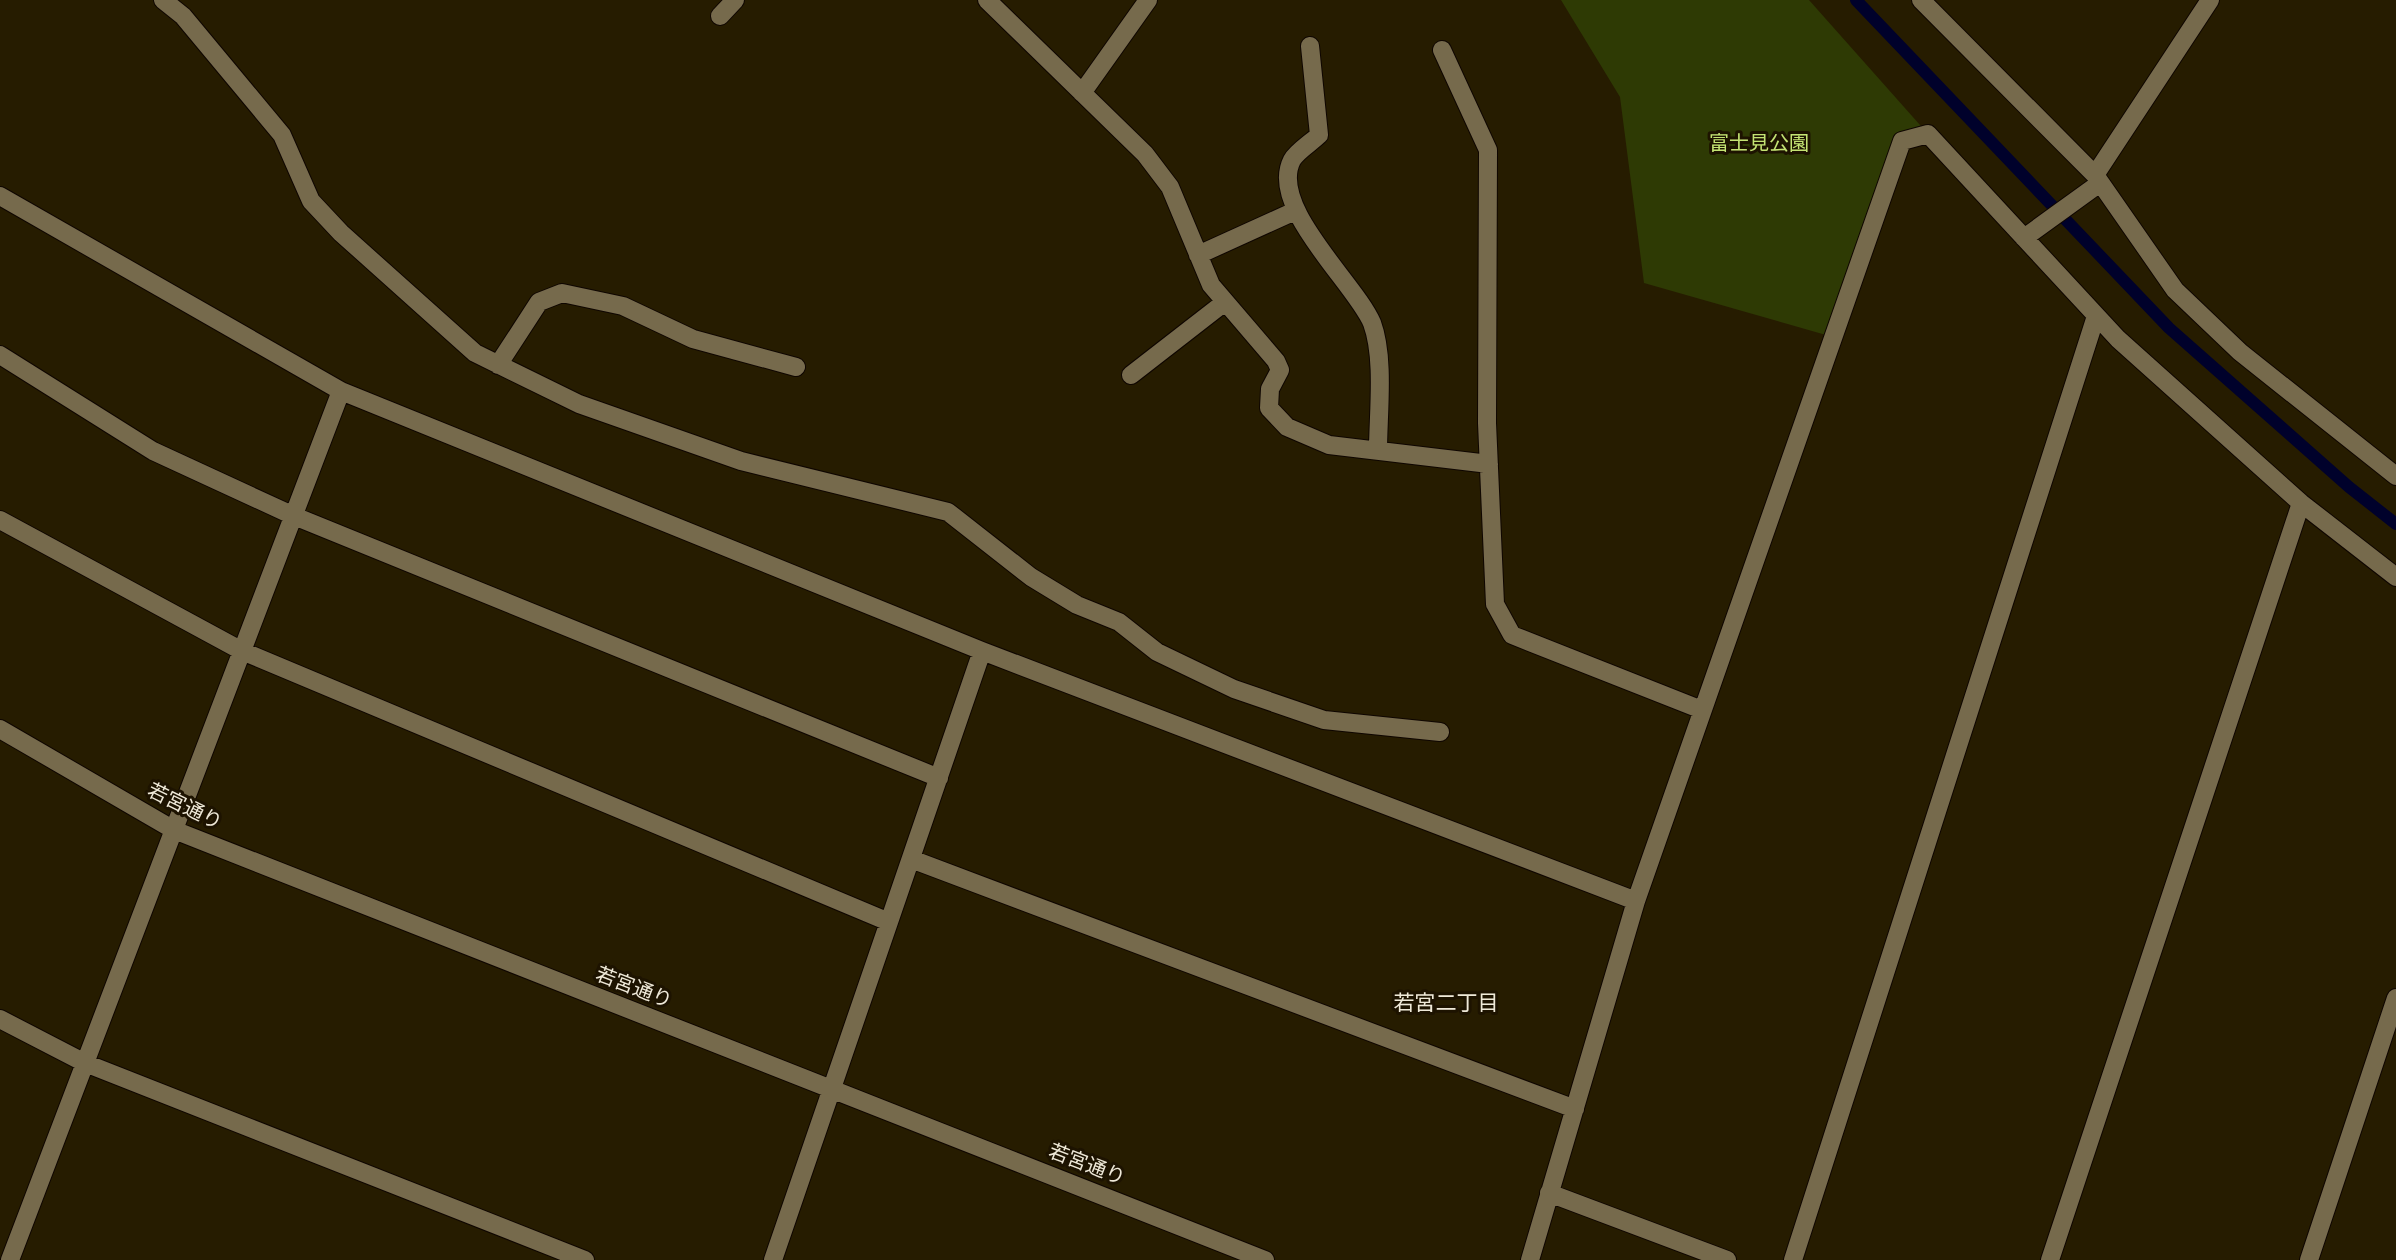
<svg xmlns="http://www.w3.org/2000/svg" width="2396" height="1260" font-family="Inter,'Noto Sans JP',sans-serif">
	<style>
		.park { fill: #2e3a04 }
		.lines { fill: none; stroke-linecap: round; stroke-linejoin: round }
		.stream { stroke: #00012b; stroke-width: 12 }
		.minor-casing { stroke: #0f0600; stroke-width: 20 }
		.minor { stroke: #766a4c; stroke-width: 18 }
		.labels { text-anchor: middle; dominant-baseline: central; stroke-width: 6; stroke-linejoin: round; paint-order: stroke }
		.park-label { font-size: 20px; fill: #c4e373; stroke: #1d1300 }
		.street-label { font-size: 20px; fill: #efe9d8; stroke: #1d1300 }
		.neighbourhood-label { font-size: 21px; fill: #efe9d8; stroke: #1d1300 }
	</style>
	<rect width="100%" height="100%" fill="#261c00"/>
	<path class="park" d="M1561,0H1809L1928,134L1902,142L1833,337L1644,283L1620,97Z"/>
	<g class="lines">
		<path class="stream" d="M1856,0L2169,328L2349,487L2396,524"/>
		<g class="minor-casing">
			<path id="minor" d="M163,0L183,16L282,135L311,201L341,233L475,353L579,404L741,461L948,512L1031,577L1077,605L1119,622L1157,652L1234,689L1324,720L1440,732
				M987,0L1145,154L1170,187L1211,285L1276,361L1280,370L1270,389L1269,408L1287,427L1329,445L1489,464
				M1921,0L2095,175L2175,290L2240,352L2396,476
				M720,16L735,0
				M1310,46L1319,135C1312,142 1297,151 1292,160C1268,207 1355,283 1372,323C1385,358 1378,414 1378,451
				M1442,50L1488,150L1487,423L1495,604L1512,635L1702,710
				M1082,93L1148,0
				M2095,175L2210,0
				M0,196L341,391L982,651L1636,901
				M2024,238L2100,183
				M1198,255L1295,211
				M0,355L153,451L294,516L939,778
				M498,365L539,302L562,293L623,306L693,339L796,367
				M1131,375L1225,302
				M0,520L242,651L889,922
				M0,729L174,830L1265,1260
				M911,859L1575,1109
				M0,1019L85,1063L585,1260
				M1549,1193L1727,1260
				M10,1260L341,391
				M773,1260L982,651
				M1530,1260L1636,901L1902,141L1928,134L2118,339L2301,503L2396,577
				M1793,1260L2096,316
				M2050,1260L2301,503
				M2309,1260L2396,998"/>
		</g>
		<use href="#minor" class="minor"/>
	</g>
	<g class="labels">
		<g class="park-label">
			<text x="1759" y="143">富士見公園</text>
		</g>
		<g class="street-label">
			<text transform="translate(185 806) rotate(26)">若宮通り</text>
			<text transform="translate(634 987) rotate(21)">若宮通り</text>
			<text transform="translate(1087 1164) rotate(21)">若宮通り</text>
		</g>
		<g class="neighbourhood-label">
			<text x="1446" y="1002">若宮二丁目</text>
		</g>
	</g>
</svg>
